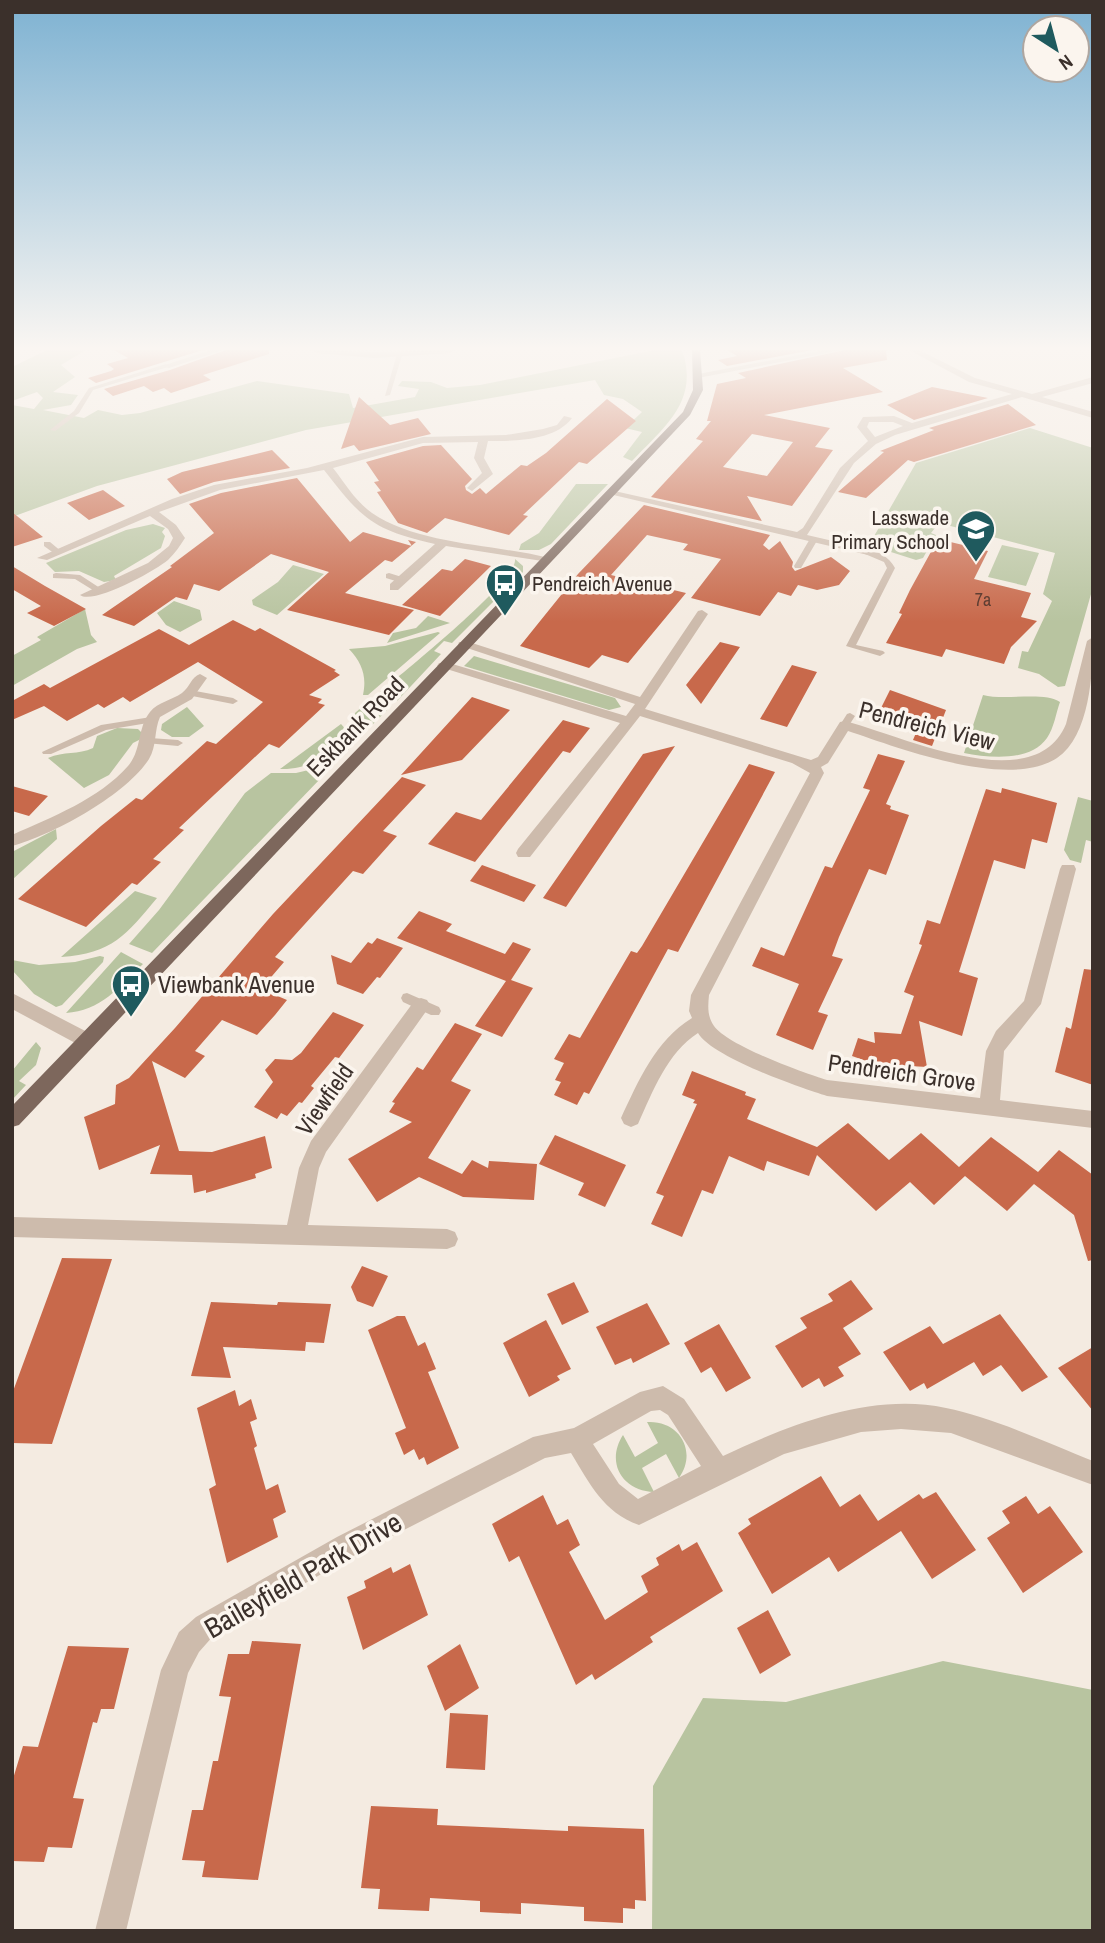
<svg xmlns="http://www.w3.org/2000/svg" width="1105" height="1943" font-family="'Archivo Narrow',sans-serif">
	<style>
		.green { fill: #b8c4a0 }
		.building { fill: #c8694b; fill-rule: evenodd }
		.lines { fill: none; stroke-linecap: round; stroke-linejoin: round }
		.service { fill: #cdbbac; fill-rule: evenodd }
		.minor { fill: #cdbbac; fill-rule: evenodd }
		.primary { fill: #7d675c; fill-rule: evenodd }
		.labels { text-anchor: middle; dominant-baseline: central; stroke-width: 7; stroke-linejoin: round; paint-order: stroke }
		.far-number-label { font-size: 18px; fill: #5e3e33 }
		.far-poi-label { font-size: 21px; fill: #3b302b; stroke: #fbf5ee; text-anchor: end }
		.street-label { font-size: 24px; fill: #3b302b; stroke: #fbf5ee }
		.poi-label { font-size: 24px; fill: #3b302b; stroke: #fbf5ee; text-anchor: start }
		.near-street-label { font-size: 28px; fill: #3b302b; stroke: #fbf5ee }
	</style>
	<rect width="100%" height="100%" fill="#f4ebe1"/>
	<path class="green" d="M47,350H86L61,365L75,377L53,392L78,395L71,405L43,410L84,418L98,410L122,415L140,413L257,381L349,394L353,408L415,397L419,389L398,386L402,381L431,382L447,388L480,385L655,350H682C700,401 664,427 632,461L623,457L642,432L625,428L642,412L623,399L604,395L595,380L306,430L97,486L12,517V405L34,409L43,398L37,392L12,401V367Z
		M1030,428L1093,448V587L1065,686L1058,687L1039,674L1018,668L1022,651L1028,652L1052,601L1043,594L1055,553L939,523L931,533L936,535L923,558L916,560L869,545L916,463Z
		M576,484H608L551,544L539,550H519L521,544L539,533Z
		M153,524L165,528L162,532L165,536L161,548L114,576L116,580L104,582L79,571L55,572L46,563L126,530Z
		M1002,545L1039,553L1026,586L988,577Z
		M515,559L523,566V572L452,643L444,641L434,651L441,654L397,701L379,693C400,675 519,580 515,559Z
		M293,565L324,574L277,615L253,605L252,600L278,582Z
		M174,601L200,610L202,620L180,632L166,625L157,613Z
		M85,609L91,635L97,642L77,649L12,686V656L41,640L37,637Z
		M428,616L450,623L387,643L393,633L416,628Z
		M438,632L440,633L368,695H363C367,676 362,663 349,649L385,646Z
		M474,656L615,698L621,707L609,710L464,666Z
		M983,695C1005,701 1044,691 1060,702C1056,713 1054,728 1047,738C1030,762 990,758 964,753Z
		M371,699L388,703L390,707L362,735L356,733L357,729L353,723L355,713Z
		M187,707L204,726L189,737H172L161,730L162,724Z
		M341,724L348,732C328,753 312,770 280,769Z
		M117,728L138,729L142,733L141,739L133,743L109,775L84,788L48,758C64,751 78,755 93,748L97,736Z
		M344,747L349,749L152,953L129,944L159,910L245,793L271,773H296L313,769L334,757Z
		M1078,797L1093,801V842L1086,840L1081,863L1070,860L1064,850Z
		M56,829L57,839L12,880V852Z
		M135,891L157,898C127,934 112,954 61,957Z
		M121,952L143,964C120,987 100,1011 66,1013Z
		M100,956L104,957L103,962L62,1005L56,1007L34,994L12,970V960L39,965L75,962Z
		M36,1042L41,1048L36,1065L19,1081L26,1085L12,1100V1071Z
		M647,1422C679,1420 698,1451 679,1478L666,1454L642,1468L654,1492C623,1491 605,1463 623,1435L635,1457L658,1443Z
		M943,1661L1093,1690V1931H652L653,1786L703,1698L786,1702Z"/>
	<path class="building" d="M114,350H203L96,383L88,378L111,371L114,369L107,364L128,358Z
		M226,350H269V354L203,375L211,380L171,393L164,388L153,392L144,386L113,396L104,389L170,370Z
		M727,350H812L727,366L718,360L737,356Z
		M845,350H886L887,360L843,368L883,392L764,415L830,428L815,447L833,450L792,506L747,496L762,521L651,497L703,441L696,439L711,421H707L717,384L746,378L738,373ZM752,434L793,442L767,476L723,467Z
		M932,387L988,398L914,420L887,405Z
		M359,397L390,425L418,418L431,434L359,451L354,445L341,449Z
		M607,399L636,421L587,464L579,462L523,515L528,516L509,535L445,518L427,533L398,523L377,492L381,491L374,482L379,481L366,462L423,446L441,445L472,479L465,486L466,490L472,494L480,488L486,494L521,465L527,466L546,453Z
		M1008,404L1036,425L914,462L908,460L866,498L838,492L884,452L880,451L934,430L929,428Z
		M272,450L290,468L214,482L180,494L167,479L182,472Z
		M297,478L350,542L363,532L412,546L408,540L416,542L392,562L385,560L345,593L414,610L389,635L287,610L329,572L271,554L219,591L194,584L187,600L176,597L134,626L102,615L172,567L170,566L214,533L189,504L221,493Z
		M103,490L125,506L89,520L67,503Z
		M644,505L770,535L763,545L769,550L780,541L793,562L792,567L795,571L831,557L850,571L839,585L817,590L798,585L791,596L778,592L760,616L691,598L721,559L683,550L688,544L647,535L611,575L686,593L628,663L602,655L589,668L520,646L578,574Z
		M12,512L43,537L12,547Z
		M938,539L988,551L974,579L1031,593L1021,617L1037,621L1011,647L1004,664L946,649L942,657L886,643L902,614L899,613L910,590Z
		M465,559L491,566L440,616L402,605L442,569L452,571Z
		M12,566L45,586L86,609L54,626L27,613L41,606L12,589Z
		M233,620L255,631L260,628L336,670L334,671L340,675L309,695L322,699L318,703L325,705L279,748L269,744L214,795L179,828L184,830L153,859L161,862L137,885L132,883L86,927L18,899L101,826L136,798L142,800L207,741L216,744L263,702L198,662L130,702L123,697L104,708L98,704L67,721L44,706L12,720V701L44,684L50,688L159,629L189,645Z
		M720,642L740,647L701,704L686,685Z
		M792,665L817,672L787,727L760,719Z
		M890,690L946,710L932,746L913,740L921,721L881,708Z
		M472,697L510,710L462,760L401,775Z
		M563,720L590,728L570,753L563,751L475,862L428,844L456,812L481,820Z
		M675,746L566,907L543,898L643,754Z
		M878,754L905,761L886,804L891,806L890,809L909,815L886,875L869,869L839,937L832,956L843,959L818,1012L828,1015L813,1050L776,1035L799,984L752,966L761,947L784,956L825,866L832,868L870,790L863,788Z
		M749,764L775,772L678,952L668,949L589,1094L584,1092L577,1105L554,1095L561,1082L555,1080L564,1063L554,1059L569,1034L580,1038L631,951L637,953L642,946Z
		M402,777L426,785L383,831L397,836L363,874L353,871L275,957L284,962L261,989L287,1000L275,1015L257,1035L222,1020L195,1051L205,1056L185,1078L152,1061L179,1151L212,1152L265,1136L272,1168L255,1174L256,1178L206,1193V1190L194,1193L192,1175L150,1174L160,1145L99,1170L84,1117L115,1104L116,1085L129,1078L175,1028L273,914Z
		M12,786L48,796L29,816L12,811Z
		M1002,788L1057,803L1047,843L1032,839L1025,869L994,860L959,972L978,978L962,1036L919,1021L927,1067L875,1064L852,1056L858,1038L875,1043L874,1032L901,1034L914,996L904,992L922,945L919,944L927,920L940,924L986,789L1001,793Z
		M482,865L536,885L524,902L470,881Z
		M419,911L452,924L446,931L505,954L513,942L531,949L511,980L533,988L502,1037L475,1026L506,981L397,938Z
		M377,938L403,948L380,978L377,977L363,994L337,984L331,955L351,963L368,942L372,944Z
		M1084,969L1093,970V1085L1055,1072L1066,1027L1071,1029Z
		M333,1012L364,1025L339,1058L335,1057L311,1086L314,1088L302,1103L299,1102L287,1116L281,1113L277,1119L254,1107L273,1082L265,1070L275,1059L292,1060L301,1053Z
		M455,1023L482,1034L451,1081L471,1090L428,1158L462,1174L472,1160L488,1168L489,1161L537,1164L534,1200L463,1197L419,1177L377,1202L348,1159L412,1122L389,1112L395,1103L392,1102L417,1067L423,1070Z
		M692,1071L746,1092L745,1095L756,1099L747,1119L817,1147L848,1123L889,1160L921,1133L959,1167L991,1137L1038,1172L1059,1150L1093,1175V1260L1088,1261L1074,1215L1034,1184L1007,1211L965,1176L934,1205L910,1182L876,1211L817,1155L809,1176L767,1161L764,1171L729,1156L713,1194L702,1190L682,1237L651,1224L664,1196L656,1193L697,1104L693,1103L695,1100L682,1095Z
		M555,1135L626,1165L605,1207L578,1195L584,1183L539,1164Z
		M62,1258L112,1259L52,1444L12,1443V1394Z
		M362,1266L388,1276L373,1307L357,1301L351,1287Z
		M851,1280L873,1309L843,1328L861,1354L838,1367L844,1376L824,1387L819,1378L802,1388L775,1346L807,1328L800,1318L833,1301L828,1294Z
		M574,1282L589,1312L562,1325L547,1294Z
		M211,1302L277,1305L278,1302L331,1304L324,1343L306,1342L305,1351L223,1347L231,1378L191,1376Z
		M647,1303L670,1344L633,1363L631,1358L615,1365L596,1327Z
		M1000,1314L1048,1377L1022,1392L1001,1365L983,1376L974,1362L927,1389L924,1383L910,1391L883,1352L930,1326L943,1344Z
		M397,1316H405L418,1346L425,1342L436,1369L428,1372L459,1448L427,1465L424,1457L419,1460L414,1449L404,1455L395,1433L406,1428L368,1330Z
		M546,1320L571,1369L557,1376L560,1380L529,1397L503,1343Z
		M719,1324L751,1378L726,1392L711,1367L701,1373L684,1343Z
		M1093,1347V1411L1058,1368Z
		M235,1390L239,1406L251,1399L257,1419L250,1422L257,1446L254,1448L266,1490L278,1484L286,1512L273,1519L278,1537L227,1563L209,1489L216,1485L197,1408Z
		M821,1476L840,1507L860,1494L878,1521L919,1494L923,1499L936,1492L976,1550L932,1579L901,1531L838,1572L829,1557L772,1594L738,1533L751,1524L748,1519Z
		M543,1495L557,1525L568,1519L580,1545L569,1552L605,1620L648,1592L641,1576L659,1565L656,1558L679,1544L682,1551L697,1542L723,1591L650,1637L653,1642L595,1680L592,1674L576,1685L519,1556L509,1562L492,1524Z
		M1026,1496L1038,1514L1050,1506L1083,1552L1023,1593L987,1538L1010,1523L1002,1511Z
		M410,1564L428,1615L363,1650L347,1597L366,1588L364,1581L391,1567L393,1573Z
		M768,1610L791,1655L760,1674L737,1628Z
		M252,1641L301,1644L258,1880L202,1877L205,1861L182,1860L192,1810H203L213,1761H218L231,1697L219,1696L228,1654H249Z
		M460,1644L479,1688L445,1711L427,1666Z
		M68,1646L129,1648L114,1709H101L97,1723L93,1722L73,1798L84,1799L72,1848L48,1847L44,1862L12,1861V1782L23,1746L38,1747Z
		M450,1713L488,1715L485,1770L446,1768Z
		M371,1806L438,1809L437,1825L568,1831V1826L644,1829L646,1901L635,1900V1909L623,1908V1923L584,1921V1907L521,1903V1914L480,1912V1901L430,1898L429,1911L378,1909L380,1889L361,1888Z"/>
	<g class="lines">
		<path class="service" d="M397,354L402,355L390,395L385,396Z
			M166,364L168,367L93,390L79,413L55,431L50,430L74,411L89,388Z
			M811,537L818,539L801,568H795L794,566Z
			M44,542H50L62,552L55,554L44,546Z
			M865,550C878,550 889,557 895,568L856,645L883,651L885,653L880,656L846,646L887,568L884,562L865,554Z
			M56,573L80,575L103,590L96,592L75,579L53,578V574Z
			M389,573L405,578L406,580L402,583L386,578V574Z
			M190,690L233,698L238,701L233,704L187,695L185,693Z
			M850,713L855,716L848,727L845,728L842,727L840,725L847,714Z
			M151,717L156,720L154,722L106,730L51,754H43L42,752L101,725Z
			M150,738L178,740L183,743L178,746L146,743V739Z
			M407,993L439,1007L441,1011L439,1015H431L403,1002L401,998L403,994Z"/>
		<path class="minor" d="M211,350H223L169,368L162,366Z
			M312,350L374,352L455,350L451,353L374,358L316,353Z
			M825,350H842L698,378L693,375Z
			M909,350H919L975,378L1032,394L1093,377V383L1042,397L1093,412V418L1022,397L895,435L876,444L854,463L807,535L872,550V554L868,555L605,493L610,490L797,532L803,528L840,468L868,441L857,427L863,417L894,416L912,423L1012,394L969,382ZM869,422H893L903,426L875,437L867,427Z
			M564,416L572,418C555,441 515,441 488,441L484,458L493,474L472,491L467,488L482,473L474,458L478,442L423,443L333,468C345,483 355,501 372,513C419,545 494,544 549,558V562L446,546L398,590H390V584L435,544C373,530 362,519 324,470L220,490L159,512L176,525L185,538C180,546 175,553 168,560C155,571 93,605 80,595L148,563L169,546L173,538L168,529L150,516L47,560L37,558L172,499L214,485L307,468L423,437L506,435L543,429L557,425Z
			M702,610L708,614L645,709L811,760L818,757L840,722L845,721C900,735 1035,800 1066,724L1087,641L1093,637C1093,672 1090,736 1057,758C1008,790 899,748 848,731L828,763L821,767L824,773L709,995C708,1006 707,1016 714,1026C727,1045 803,1073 827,1080L980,1098L986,1051L996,1031L1024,1001L1060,869L1062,865H1074L1076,869L1041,1004L1004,1051L1000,1100L1093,1111V1128L827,1096C798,1087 712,1057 698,1033C667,1053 653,1091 638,1124L631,1127L624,1124L621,1118C639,1080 655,1041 692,1018L689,1011L691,995L810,773L792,763L640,716L530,857H518L516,853L518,849L620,723L437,666L439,663H449L626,716L635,704L458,645L459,642H469L640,697L698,611Z
			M200,674L207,678L192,699L160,717C154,730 157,746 149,759C126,795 53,835 12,846V835C52,817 99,799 128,766C142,750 137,728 150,712C158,702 172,700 182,693C190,687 191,677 200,674Z
			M12,993L93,1035L95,1040L93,1045L86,1048L79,1045L12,1009Z
			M421,998L427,1000L430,1005L427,1010L326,1152L319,1168L308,1225L447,1229L455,1232L458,1239L455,1246L447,1249L12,1237V1217L287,1225L299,1168L311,1141L415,1000Z
			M663,1386L684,1399L723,1456C789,1425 871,1392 946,1408C991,1417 1049,1443 1093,1461V1485L951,1433L901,1429L861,1432L784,1454L639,1525C603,1512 590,1484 571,1453L545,1458L355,1555L214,1635L199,1652L188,1673L126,1931H95L161,1670L179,1632L196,1617L337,1537L533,1437L574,1428L640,1392ZM660,1410L668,1415L701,1466L638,1499L619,1484L593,1444L651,1411Z"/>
		<path class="primary" d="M692,350H700L703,390L690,415L19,1125L12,1127V1106L683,412L693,390Z"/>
	</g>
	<linearGradient id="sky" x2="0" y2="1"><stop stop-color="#7eb2d2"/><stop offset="0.56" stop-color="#faf6f2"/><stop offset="1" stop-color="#faf6f2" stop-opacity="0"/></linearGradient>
	<rect width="1105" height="622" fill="url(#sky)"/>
	<defs>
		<g id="school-pin" transform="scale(2.0125)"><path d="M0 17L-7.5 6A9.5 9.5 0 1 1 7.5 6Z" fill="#1f5a5e" stroke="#fbf5ee"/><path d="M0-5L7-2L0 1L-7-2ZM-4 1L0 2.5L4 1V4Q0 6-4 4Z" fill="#fff"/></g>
		<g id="bus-pin" transform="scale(2.0125)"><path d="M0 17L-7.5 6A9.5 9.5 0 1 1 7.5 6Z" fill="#1f5a5e" stroke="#fbf5ee"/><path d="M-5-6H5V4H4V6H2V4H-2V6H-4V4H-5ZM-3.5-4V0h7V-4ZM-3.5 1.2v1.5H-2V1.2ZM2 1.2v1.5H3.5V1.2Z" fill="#fff"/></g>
	</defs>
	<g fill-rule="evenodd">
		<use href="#school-pin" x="976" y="529"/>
		<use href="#bus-pin" x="505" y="583"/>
		<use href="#bus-pin" x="131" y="984"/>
	</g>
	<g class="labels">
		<g class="far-number-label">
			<text x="983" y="599">7a</text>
		</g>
		<g class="far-poi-label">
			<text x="949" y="517">Lasswade<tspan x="949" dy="24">Primary School</tspan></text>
			<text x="532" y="583" text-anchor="start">Pendreich Avenue</text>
		</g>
		<g class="street-label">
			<text transform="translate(927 725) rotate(14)">Pendreich View</text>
			<text transform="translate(355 726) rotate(-46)">Eskbank Road</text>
			<text transform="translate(902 1072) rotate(8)">Pendreich Grove</text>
			<text transform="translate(324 1099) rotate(-55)">Viewfield</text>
		</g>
		<g class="poi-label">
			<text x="158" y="984">Viewbank Avenue</text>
		</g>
		<g class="near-street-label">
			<text transform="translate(303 1575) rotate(-30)">Baileyfield Park Drive</text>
		</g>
	</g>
	<rect width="1105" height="1943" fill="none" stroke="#3b302b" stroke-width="28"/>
	<g transform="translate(1056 49) rotate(144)"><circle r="33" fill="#fbf5ee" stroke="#aea6a0" stroke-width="2"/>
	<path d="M0-5L12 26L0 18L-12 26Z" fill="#1f5a5e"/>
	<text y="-10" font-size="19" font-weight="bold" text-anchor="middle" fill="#3b302b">N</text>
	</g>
</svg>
